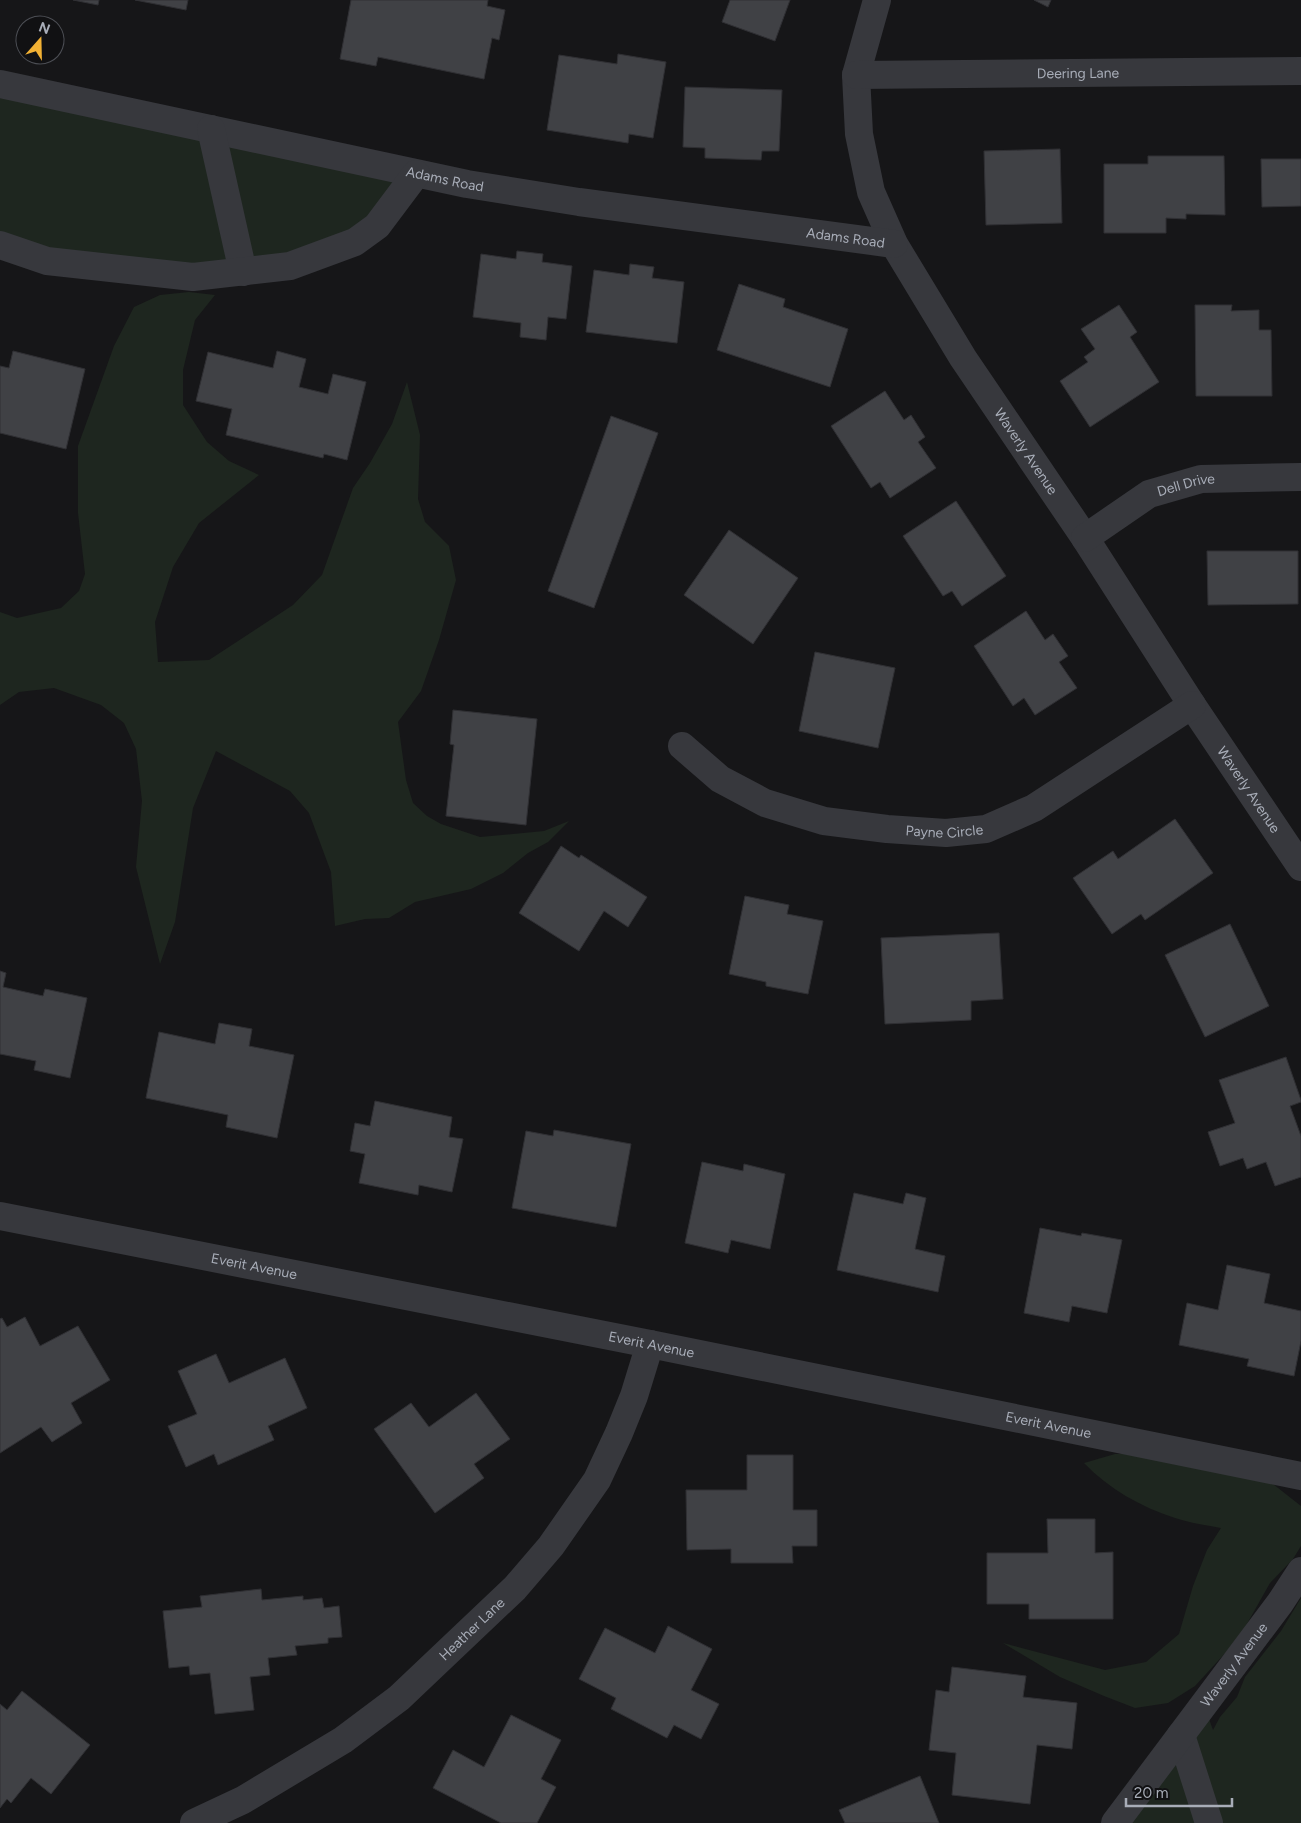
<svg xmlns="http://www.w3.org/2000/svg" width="1301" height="1823" font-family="Figtree,sans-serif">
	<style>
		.green { fill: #1e261f }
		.building { fill: #404145; stroke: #303034 }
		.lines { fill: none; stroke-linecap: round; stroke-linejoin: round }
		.street { stroke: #37383d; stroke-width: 28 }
		.labels { text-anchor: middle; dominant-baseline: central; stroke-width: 4; stroke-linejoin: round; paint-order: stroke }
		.street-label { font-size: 14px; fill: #a8adb8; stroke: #111113 }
	</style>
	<rect width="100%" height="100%" fill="#161618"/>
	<path class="green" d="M0,89L402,179L363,228L287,259L195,268L50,253L0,236Z
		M189,292L215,295L195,320L183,370V405L207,442L229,461L259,475L199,523L173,567L155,622L158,662L209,660L293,605L322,575L353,488L370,463L392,424L407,382L420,435L418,499L425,522L449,546L456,580L439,640L421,691L398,722L406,780L413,803L427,816L441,824L480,837L544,831L569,821L548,842L528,853L503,873L471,889L415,902L389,918L365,919L335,926L331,872L309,813L290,791L216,751L193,808L175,922L160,964L136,867L142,801L136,749L124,723L101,705L54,688L19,692L0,705V612L17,618L61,608L79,591L85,574L78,513V446L114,346L134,307L160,295Z
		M1115,1454H1133L1173,1464L1228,1471L1273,1484L1301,1506V1546L1293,1559L1270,1583L1239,1638L1195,1686L1168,1703L1135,1708L1104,1696L1060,1677L1003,1643L1105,1670L1146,1662L1179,1634L1193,1586L1207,1550L1221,1528C1206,1525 1190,1523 1175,1518C1141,1507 1109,1489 1084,1463Z
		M1301,1598V1823H1111L1204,1705L1213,1730L1220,1717L1237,1697L1245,1677L1281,1631Z"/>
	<path class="building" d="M73,0H99L98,5Z
		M135,0H188L186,10Z
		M351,0H488L487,6L505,10L499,40L492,38L484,79L378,57L376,66L340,59Z
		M730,0H790L775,41L722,22Z
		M1034,0H1051L1048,7Z
		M618,54L666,62L653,138L629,134L628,143L547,130L559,55L617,64Z
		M685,87L782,90L779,151H762L761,160L705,158V148L683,147Z
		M1060,149L1062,223L986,225L984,151Z
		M1148,156H1224L1225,215L1186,214V219L1166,218V233H1104V164H1148Z
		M1261,159H1301V206L1262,207Z
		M517,251L543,254L542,262L572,266L566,319L548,317L546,340L520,337L521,323L473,317L481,254L516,259Z
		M630,264L654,267L652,278L684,282L677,343L586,332L594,270L629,275Z
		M739,284L785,299L783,307L848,329L830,387L717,350Z
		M1119,305L1137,332L1130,337L1159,382L1090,427L1060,381L1088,362L1084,357L1095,349L1081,329Z
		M1195,305H1232L1231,311L1259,310V330H1271L1272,396H1196Z
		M13,351L85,369L66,449L0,433V366L9,368Z
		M277,351L306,359L299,387L328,394L333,374L366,382L347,460L324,454L323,458L226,435L232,409L196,401L208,352L273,368Z
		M885,391L904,420L911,415L925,437L918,442L936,468L890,498L880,482L871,488L831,426Z
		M611,416L658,433L594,608L548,591Z
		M956,501L1006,576L962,606L952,591L943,596L903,536Z
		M729,530L798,578L753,644L684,595Z
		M1207,551H1298V604L1208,605Z
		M1026,611L1045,640L1053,634L1068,656L1059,662L1077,688L1035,715L1024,698L1013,706L974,646Z
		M815,652L895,668L878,748L799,731Z
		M453,710L537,719L526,825L446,816L454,745L450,744Z
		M1175,819L1213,873L1145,920L1141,914L1112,934L1073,878L1113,851L1118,859Z
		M561,846L579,858L581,855L647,897L628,927L604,911L579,951L519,913Z
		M745,896L789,905L787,914L823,921L808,994L766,986V982L729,974Z
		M1230,924L1269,1006L1205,1037L1165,955Z
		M999,933L1003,999L971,1001V1020L885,1024L881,938Z
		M0,971L6,973L3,987L43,996L45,989L87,998L70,1078L34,1070L36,1061L0,1054Z
		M219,1023L252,1029L249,1046L294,1055L277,1138L226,1127L228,1115L146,1098L159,1032L215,1044Z
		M1286,1057L1301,1100V1102L1290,1106L1301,1136V1177L1275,1186L1266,1162L1247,1169L1243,1158L1220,1166L1208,1132L1235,1123L1219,1080Z
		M375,1101L452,1117L449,1137L463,1139L452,1192L419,1185L418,1195L359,1183L365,1154L350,1151L355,1123L370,1126Z
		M554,1130L631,1144L616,1227L512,1208L526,1131L553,1136Z
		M702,1162L743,1171L744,1164L785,1174L770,1249L731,1240L728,1253L685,1243Z
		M854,1193L903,1204L906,1193L926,1198L915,1249L945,1256L938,1292L837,1270Z
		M1040,1228L1081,1236L1082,1233L1122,1240L1107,1313L1072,1306L1069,1322L1024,1313Z
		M1227,1265L1270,1274L1264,1303L1301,1311V1341L1294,1376L1247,1366L1249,1359L1179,1345L1187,1303L1218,1310Z
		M25,1317L40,1346L78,1326L110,1380L71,1403L82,1423L52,1442L41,1427L0,1453V1319L2,1318L7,1327Z
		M216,1354L229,1383L285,1358L307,1408L268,1426L274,1440L218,1465L214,1454L186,1467L168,1426L197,1414L178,1371Z
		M476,1393L510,1439L474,1464L484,1478L435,1513L374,1429L411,1403L429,1427Z
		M747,1455H793V1510H817V1546H792L793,1563H731V1549L687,1550L686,1490H747Z
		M1047,1519H1095V1553L1113,1552V1619H1029V1604H987V1553H1048Z
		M261,1589L262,1600L303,1596V1600L322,1598L324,1608L339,1606L342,1637L328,1638V1643L295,1646L297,1655L268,1658L270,1675L250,1677L254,1710L215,1714L210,1673L190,1675L189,1666L169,1668L163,1611L202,1607L200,1596Z
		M668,1626L712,1649L691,1690L719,1704L701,1739L674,1725L667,1738L611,1709L616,1698L579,1679L605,1628L655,1653Z
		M952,1667L1026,1676L1023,1697L1077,1703L1072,1749L1037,1745L1030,1804L952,1795L956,1753L929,1750L936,1690L949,1692Z
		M22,1691L90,1745L51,1794L31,1778L11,1803L7,1799L0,1808V1704L7,1710Z
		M511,1715L561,1740L541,1779L556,1787L537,1823H501L433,1788L453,1750L484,1767Z
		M920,1776L939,1823H845L839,1810Z"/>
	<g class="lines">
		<g class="street">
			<path id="s1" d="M877,0L856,75L859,134L871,192L894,244L963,358L1085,538L1192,705L1301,867"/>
			<path id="s2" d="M856,75L1301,71"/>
			<path id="s3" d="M0,84L467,184L579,202L894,244"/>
			<path d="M211,129L243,272"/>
			<path d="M0,245L47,261L193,277L290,266L355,242L377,226L416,174"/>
			<path id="s4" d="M1085,538L1149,494L1201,479L1301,477"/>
			<path id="s5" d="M682,746L720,779L765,803L824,821L887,829L946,833L986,829L1034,808L1192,705"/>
			<path id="s6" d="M0,1216L650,1344L1301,1476"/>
			<path d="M1181,1735L1209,1823"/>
			<path id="s7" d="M194,1823L243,1800L343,1740L399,1698L515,1588L551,1546L597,1480L619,1433L634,1396L650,1344"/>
			<path id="s8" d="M1115,1823L1280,1603L1301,1571"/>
		</g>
	</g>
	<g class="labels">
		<g class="street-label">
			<text stroke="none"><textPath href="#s2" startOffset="222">Deering Lane</textPath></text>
			<text stroke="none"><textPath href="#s3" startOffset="455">Adams Road</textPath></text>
			<text stroke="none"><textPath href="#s3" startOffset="860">Adams Road</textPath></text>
			<text stroke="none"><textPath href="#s1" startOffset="499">Waverly Avenue</textPath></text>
			<text stroke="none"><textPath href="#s4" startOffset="116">Dell Drive</textPath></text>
			<text stroke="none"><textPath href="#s1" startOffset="904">Waverly Avenue</textPath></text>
			<text stroke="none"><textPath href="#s5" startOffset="284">Payne Circle</textPath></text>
			<text stroke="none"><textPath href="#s6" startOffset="259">Everit Avenue</textPath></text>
			<text stroke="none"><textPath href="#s6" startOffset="664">Everit Avenue</textPath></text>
			<text stroke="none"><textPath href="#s6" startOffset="1069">Everit Avenue</textPath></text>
			<text stroke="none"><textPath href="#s7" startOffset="341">Heather Lane</textPath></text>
			<text stroke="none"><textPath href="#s8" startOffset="198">Waverly Avenue</textPath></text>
		</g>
	</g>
	<g transform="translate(40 40) rotate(20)"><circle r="24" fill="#111113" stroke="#4d4f55"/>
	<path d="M0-4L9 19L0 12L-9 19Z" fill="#f2b134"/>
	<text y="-8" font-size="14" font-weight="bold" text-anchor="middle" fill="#a8adb8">N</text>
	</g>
	<path d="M1126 1798v8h106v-8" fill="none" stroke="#a8adb8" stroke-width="2.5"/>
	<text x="1134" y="1798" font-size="15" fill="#a8adb8" stroke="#111113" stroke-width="4" paint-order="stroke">20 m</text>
</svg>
